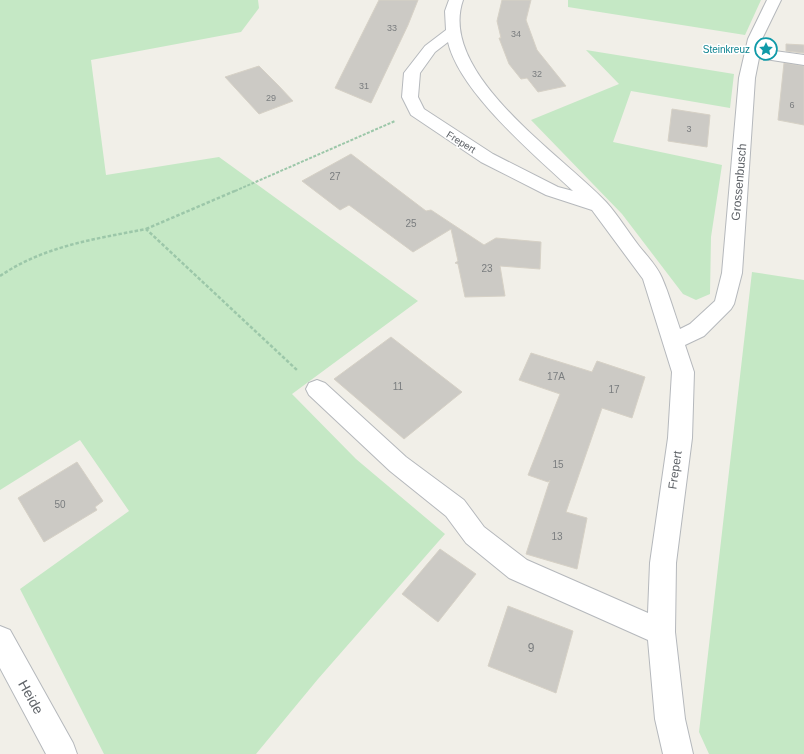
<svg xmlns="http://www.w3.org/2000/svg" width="804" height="754" font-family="Helvetica,sans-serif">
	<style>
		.green { fill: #c5e8c5 }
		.building { fill: #cccac5; stroke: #d6d1c6 }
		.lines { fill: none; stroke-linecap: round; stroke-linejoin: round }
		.minor-casing { stroke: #b5b8bc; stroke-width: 2 }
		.path-far1 { stroke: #9cc7a9; stroke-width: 2; stroke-dasharray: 3 1.5; stroke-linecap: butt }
		.path { stroke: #9cc7a9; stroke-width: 2.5; stroke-dasharray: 3.5 2; stroke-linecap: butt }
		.minor { fill: #fff; fill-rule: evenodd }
		.labels { text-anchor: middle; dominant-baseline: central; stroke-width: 3; stroke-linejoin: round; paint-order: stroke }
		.far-number-label { font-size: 9px; fill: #7a7d7f }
		.far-culture-label { font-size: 10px; fill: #0d838f; stroke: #fff; text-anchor: end }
		.far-street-label { font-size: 10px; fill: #5f6368; stroke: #fff }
		.number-label { font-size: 10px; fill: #7a7d7f }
		.street-label { font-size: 12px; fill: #5f6368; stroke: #fff }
		.near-number-label { font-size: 12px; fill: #7a7d7f }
		.near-street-label { font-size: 14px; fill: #5f6368; stroke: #fff }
	</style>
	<rect width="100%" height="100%" fill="#f1efe8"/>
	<path class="green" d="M0,0H258L259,8L241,32L91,60L106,175L219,157L418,301L292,394L356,459L445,534L318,679L256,754H104L20,589L129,511L80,440L0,490Z
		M568,0H761L745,35L568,7Z
		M586,50L734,74L730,108L631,91L613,142L722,165L711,237L710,294L696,300L683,294L622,214L531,120L619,84Z
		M752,272L804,280V754H709L699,732Z"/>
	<path class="building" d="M379,0H418L408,25L371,103L335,88Z
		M502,0H531L526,20L537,50L566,86L538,92L527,78L521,79L509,64L499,38H501L497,21Z
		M786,44L804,45V53L786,51Z
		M784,63L804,66V125L778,120Z
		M259,66L278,85L293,101L259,114L225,77Z
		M672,109L710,115L707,147L668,141Z
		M351,154L426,211L431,210L484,245L496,238L541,242L540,269L500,266L505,296L465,297L458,264L455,263L458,261L451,229L413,252L349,205L340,210L302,181Z
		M391,337L462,392L404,439L334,379Z
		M531,353L592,372L597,361L645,377L632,418L602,408L566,512L587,518L577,569L526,554L550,480L548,482L528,475L560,394L519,380Z
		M77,462L103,501L95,507L97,510L44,542L18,498Z
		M440,549L476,574L438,622L402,594Z
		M508,606L573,631L556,693L488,666Z"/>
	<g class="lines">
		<g class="minor-casing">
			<path id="minor" d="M449,0H463C437,74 563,156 606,202C618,215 628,232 639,246C647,256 657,266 662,278C669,294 674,312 680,329L690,324L715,301L722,273L739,78L748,39L767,0H781L762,39L760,49L804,55V65L759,58L755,78L742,273L734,304L731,309L704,336L685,345L694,372L692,438L676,563L675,632L685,719L693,754H663L655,719L648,640L509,578L466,543L446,516L390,471L309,395L306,389L309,383L317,380L325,383L406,457L464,500L484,527L527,560L648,613L650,563L668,438L672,372L643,279L592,210L546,195L481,162L411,115L402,97L404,73L425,46L446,30L445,11ZM448,42C460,93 535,155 573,191L558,187L493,154L424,109L418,97L420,73L435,52Z
				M0,626L10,630L73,743L77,754H46L0,668Z"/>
		</g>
		<path class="path-far1" d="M235,191L395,121"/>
		<path class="path" d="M146,229L237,190
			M0,276C44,246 95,239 146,229L298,371"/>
		<use href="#minor" class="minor"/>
	</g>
	<defs>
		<g id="sight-ring" transform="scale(1.15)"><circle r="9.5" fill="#fff" stroke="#0f9aa8" stroke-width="1.5"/><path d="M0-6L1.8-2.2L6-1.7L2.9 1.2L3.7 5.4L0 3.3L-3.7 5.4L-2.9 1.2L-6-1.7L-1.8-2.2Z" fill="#0f9aa8"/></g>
	</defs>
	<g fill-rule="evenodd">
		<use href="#sight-ring" x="766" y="49"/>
	</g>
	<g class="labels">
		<g class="far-number-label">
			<text x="392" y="28">33</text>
			<text x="516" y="34">34</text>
			<text x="537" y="74">32</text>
			<text x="364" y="86">31</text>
			<text x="271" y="98">29</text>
			<text x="792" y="105">6</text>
			<text x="689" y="129">3</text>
		</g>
		<g class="far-culture-label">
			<text x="750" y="49">Steinkreuz</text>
		</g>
		<g class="far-street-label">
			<text transform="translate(461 142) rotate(32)">Frepert</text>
		</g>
		<g class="number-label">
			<text x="335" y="176">27</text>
			<text x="411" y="223">25</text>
			<text x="487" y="268">23</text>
			<text x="556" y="376">17A</text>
			<text x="398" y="386">11</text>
			<text x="614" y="389">17</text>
			<text x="558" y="464">15</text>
			<text x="60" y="504">50</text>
			<text x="557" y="536">13</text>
		</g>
		<g class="street-label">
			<text transform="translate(739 182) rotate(-85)">Grossenbusch</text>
			<text transform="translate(675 470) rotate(-82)">Frepert</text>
		</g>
		<g class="near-number-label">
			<text x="531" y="648">9</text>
		</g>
		<g class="near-street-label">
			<text transform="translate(31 697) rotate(61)">Heide</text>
		</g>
	</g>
</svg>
